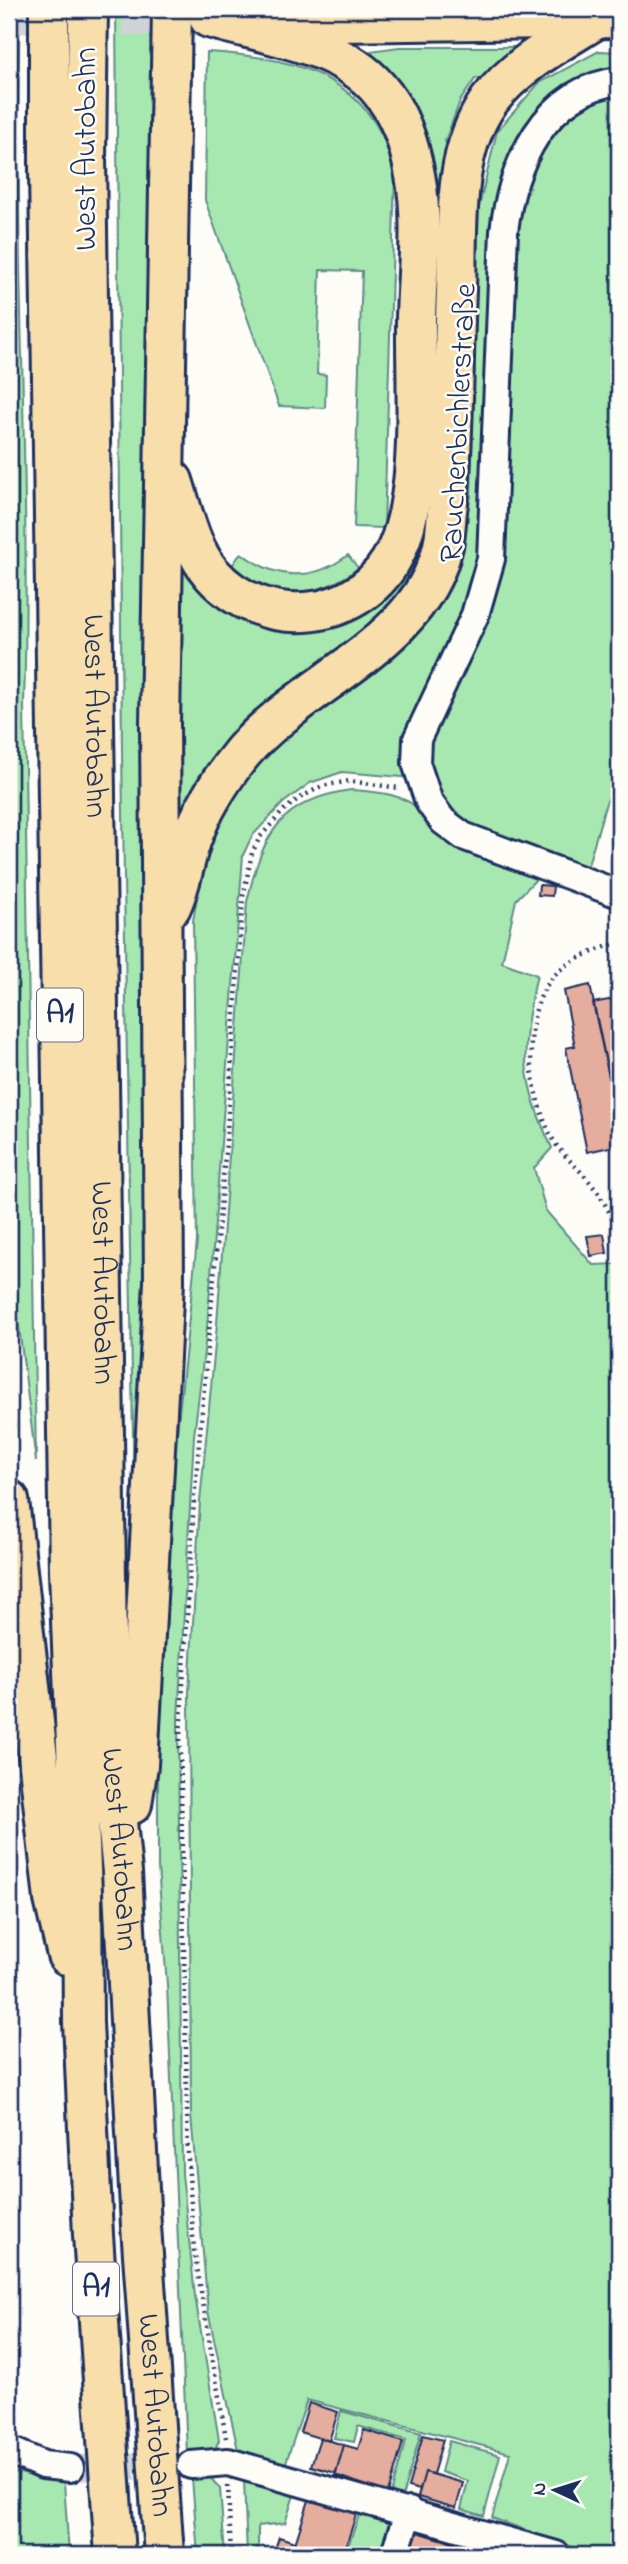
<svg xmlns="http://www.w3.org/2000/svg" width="628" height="2564" font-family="'Indie Flower',sans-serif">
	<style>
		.green { fill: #a7e8b1; stroke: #618c88; stroke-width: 2 }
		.building { fill: #e5ad9d; stroke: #1b2f5e; stroke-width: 2 }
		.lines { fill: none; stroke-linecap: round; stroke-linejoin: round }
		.street-tunnel { stroke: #d0d3d8; stroke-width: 26; stroke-dasharray: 26 13; stroke-linecap: butt }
		.primary-tunnel { stroke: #d0d3d8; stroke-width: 38; stroke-dasharray: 38 19; stroke-linecap: butt }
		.street-casing { stroke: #1b2f5e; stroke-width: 32 }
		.primary-casing { stroke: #1b2f5e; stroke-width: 44 }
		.highway-casing { stroke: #1b2f5e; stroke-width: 44 }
		.path { stroke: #1b2f5e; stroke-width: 4.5; stroke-dasharray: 2 5; stroke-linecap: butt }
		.street { stroke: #fdfcf7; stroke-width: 26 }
		.primary { stroke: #f8deab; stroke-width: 38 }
		.highway { stroke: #f8deab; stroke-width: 38 }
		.labels { text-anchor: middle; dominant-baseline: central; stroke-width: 5; stroke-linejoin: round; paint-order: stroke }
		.shield { fill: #fdfcf7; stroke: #5f6c8c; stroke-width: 2 }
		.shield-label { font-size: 30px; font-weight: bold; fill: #1b2f5e }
		.street-label { font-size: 32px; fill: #1b2f5e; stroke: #fdfcf7 }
	</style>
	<rect width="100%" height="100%" fill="#fdfcf7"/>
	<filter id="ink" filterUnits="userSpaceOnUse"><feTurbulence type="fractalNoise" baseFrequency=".0143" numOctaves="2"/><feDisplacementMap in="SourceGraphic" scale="14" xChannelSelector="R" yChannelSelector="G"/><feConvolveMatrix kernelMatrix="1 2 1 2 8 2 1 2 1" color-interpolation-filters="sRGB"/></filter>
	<g filter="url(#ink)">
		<path class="green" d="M9,9H20C13,241 31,473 24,705L36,1462L13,1279L9,1138Z
			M116,9H151L150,38L157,43L147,1234L134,1499L122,752Z
			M399,47H527L491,76L475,79L460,101L445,141L452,156L434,522L413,584L176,832L178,555L251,618L384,586L431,215L363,52Z
			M599,51L619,52V781L606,803L586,872L482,834L403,777L342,772L310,783L283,803L252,836L243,855L207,1327L194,1436L178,1719L182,2174L195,2296L219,2440L212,2456L187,2453L167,1985L158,1867V1702L170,1500L197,1241L193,921L206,844L247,769L457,560L471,496L478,211L497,131L539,83Z
			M207,52C276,56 347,67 382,135C388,147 391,162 395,176L384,528L354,527L362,271L320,270L317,374L326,375L325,408L279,406L205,200Z
			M241,553C276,580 313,582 348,555L358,568C316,601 273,598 231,567Z
			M351,790C376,792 405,793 423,813L541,874L516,900L502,962L537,975C519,1046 521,1082 552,1148L534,1168L546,1211L593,1265L619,1264V2555H595L492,2518L510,2453L307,2400L285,2465L238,2450L208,2311L191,2115L189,1693L200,1502L217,1324L247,902C262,836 279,800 351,790Z
			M341,2411L421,2433L402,2497L391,2494L406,2440L358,2426L354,2442L334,2438Z
			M449,2441L500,2455L484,2516L461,2509L468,2481L441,2472Z
			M9,2471L64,2482L69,2555H9Z
			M210,2477L220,2489L225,2555H198L192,2478Z
			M244,2480L296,2489L285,2523L258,2526V2555H247Z
			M362,2507L395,2520L384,2555H345Z"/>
		<path class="building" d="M539,885L553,886L552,896L538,895Z
			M590,985L615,1105L619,1104V1145L587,1152L566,1048L575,1046L564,991Z
			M619,998V1104L615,1105L593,1003Z
			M604,1234L607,1253L591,1256L587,1236Z
			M309,2403L338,2412L329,2441L300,2432Z
			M364,2430L403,2442L388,2493L335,2475L344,2445L358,2449Z
			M423,2435L443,2440L433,2474L425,2472L420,2490L408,2487Z
			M320,2438L344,2445L336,2473L311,2466Z
			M425,2472L463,2483L456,2508L418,2497Z
			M311,2494L358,2509L343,2555H319L294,2547Z
			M411,2530L460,2545L456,2555H404Z
			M279,2537L295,2542V2555H273Z"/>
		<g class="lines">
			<path class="street-tunnel" d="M70,2468L191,2465"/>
			<path class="primary-tunnel" d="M9,14L206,18"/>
			<g class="street-casing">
				<path id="street" d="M619,81C544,90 512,165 504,231L491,559L475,615L417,739L416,763L429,802L443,821L463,836L619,894
					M9,2450L43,2465L70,2468
					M191,2465L228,2462L556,2555
					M394,2555L409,2511"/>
			</g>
			<g class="primary-casing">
				<path id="primary" d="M242,19L336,22L619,18"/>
			</g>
			<g class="highway-casing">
				<g id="highway">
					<path d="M49,9V170L69,1572L82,1893L83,2022L93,2235L115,2555"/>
					<path id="s1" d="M88,9L86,157L107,1648L112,1771L122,1872L141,2226L164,2555"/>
					<path d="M173,481C183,511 190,549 212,574C264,633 364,623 397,549C424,488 415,385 416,318C417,271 424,221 415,175C409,143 400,113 378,88C340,43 263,34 209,18"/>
					<path d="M171,907C181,885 184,863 191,841C201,811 222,777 242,753C303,681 421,645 443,546C446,532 446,517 448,503C454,433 453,362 456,291C458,229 451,154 489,101C517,64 560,42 598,18"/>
					<path d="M9,1500L54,1899L67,1955"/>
					<path d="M132,1804L138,1765L164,1282L160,724L172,9"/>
				</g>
			</g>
			<path class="path" d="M619,942C598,950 568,959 553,977C519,1017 529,1092 551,1136C561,1156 579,1167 592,1185C603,1198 611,1216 619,1231
				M226,2438L194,2250L188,2159L180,1736L194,1500L226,1143L243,897L252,853L260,837L284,810L298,799L322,786L350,781L399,788
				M228,2485L231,2555"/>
			<use href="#street" class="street"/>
			<use href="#primary" class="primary"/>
			<use href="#highway" class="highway"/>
		</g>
	</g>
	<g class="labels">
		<g class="shield">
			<rect x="37" y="988.5" width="46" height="53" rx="5"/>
			<rect x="73" y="2262.5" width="46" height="53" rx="5"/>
		</g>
		<g class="shield-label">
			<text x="60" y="1015">A1</text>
			<text x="96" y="2289">A1</text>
		</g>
		<g class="street-label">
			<text transform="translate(87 149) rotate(-90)">West Autobahn</text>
			<text transform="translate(460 423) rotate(-87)">Rauchenbichlerstraße</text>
			<text stroke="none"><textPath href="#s1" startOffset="707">West Autobahn</textPath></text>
			<text stroke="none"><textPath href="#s1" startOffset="1274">West Autobahn</textPath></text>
			<text stroke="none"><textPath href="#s1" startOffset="1841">West Autobahn</textPath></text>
			<text stroke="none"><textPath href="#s1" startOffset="2408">West Autobahn</textPath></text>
		</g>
	</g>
	<rect width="628" height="2564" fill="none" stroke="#fdfcf7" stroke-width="35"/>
	<rect x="18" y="18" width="593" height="2529" fill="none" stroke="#1b2f5e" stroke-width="2.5" filter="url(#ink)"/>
	<g transform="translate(555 2490) rotate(274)" stroke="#fdfcf7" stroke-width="5" paint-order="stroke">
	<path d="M0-5L12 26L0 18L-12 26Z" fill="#1b2f5e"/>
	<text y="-10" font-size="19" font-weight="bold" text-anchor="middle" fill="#1b2f5e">N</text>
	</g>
</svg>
